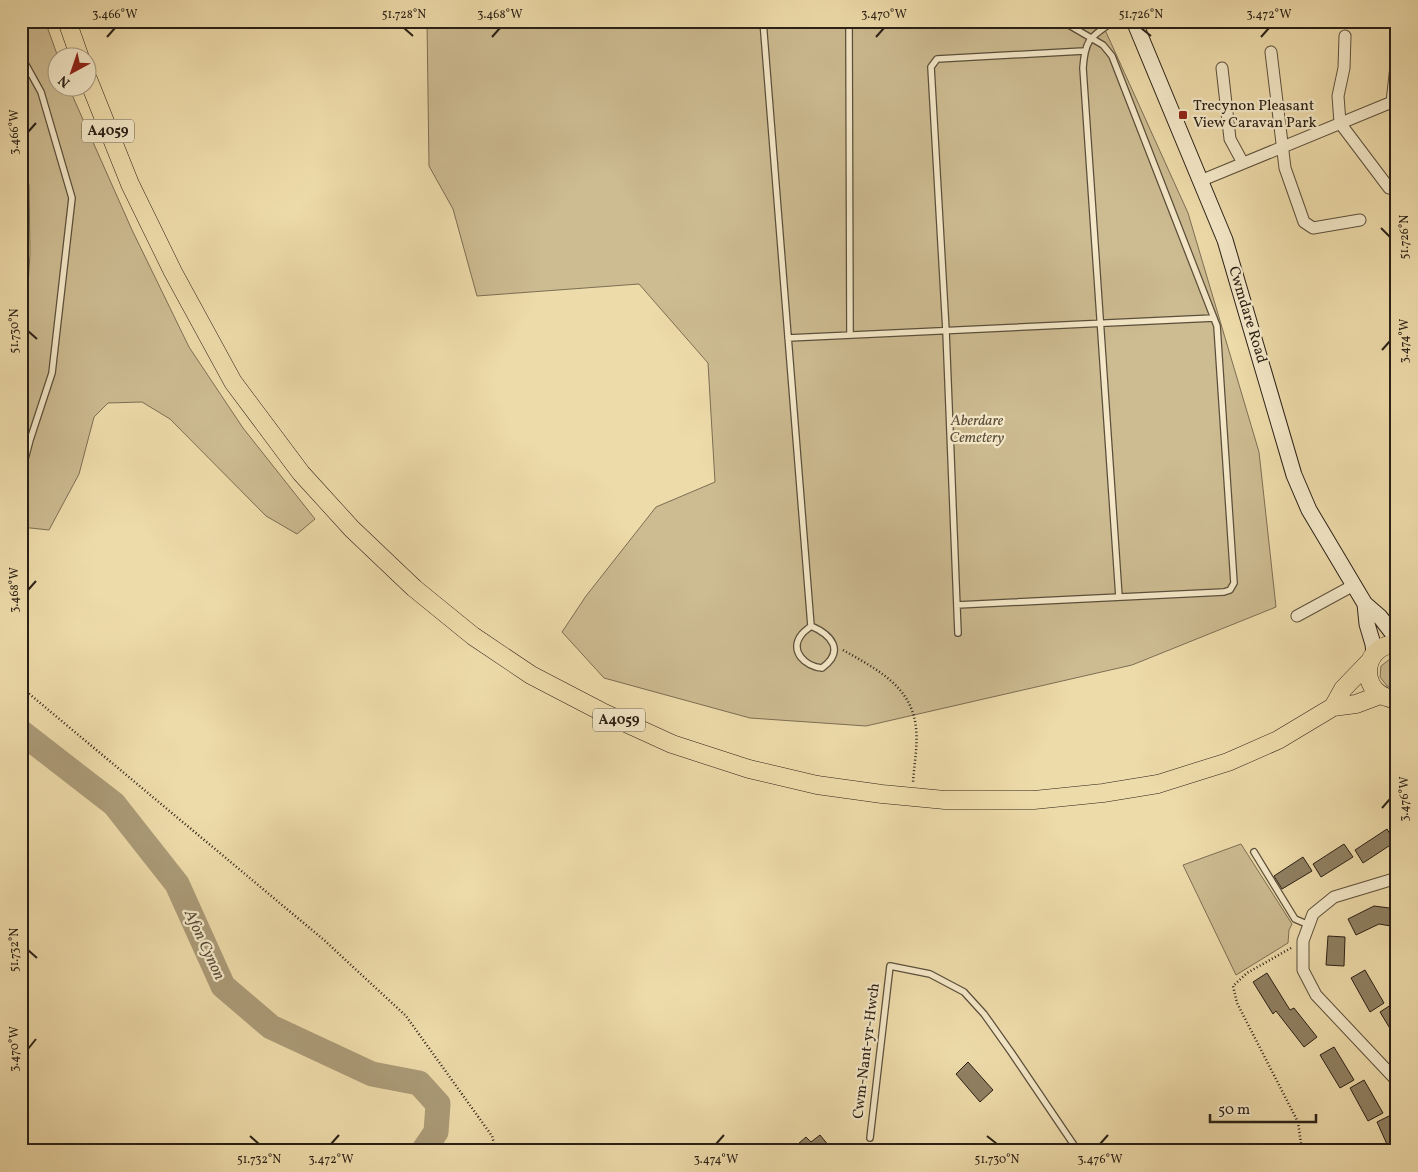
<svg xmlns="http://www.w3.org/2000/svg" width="1418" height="1172" font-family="Vollkorn,serif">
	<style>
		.green { fill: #cdbb91; stroke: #7c6e54 }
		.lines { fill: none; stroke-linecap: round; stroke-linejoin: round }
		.river { stroke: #ab9b78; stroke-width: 25 }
		.building { fill: #908163; stroke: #2a2016 }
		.service-casing { stroke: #5b4f3b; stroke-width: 8 }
		.minor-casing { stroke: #5b4f3b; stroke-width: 13 }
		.secondary-casing { stroke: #2a2016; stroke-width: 17 }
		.primary-casing { stroke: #2a2016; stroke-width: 19 }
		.path { stroke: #2a2016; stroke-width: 2.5; stroke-dasharray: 1 2.5; stroke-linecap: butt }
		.service { stroke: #f4e8c8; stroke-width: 5.5 }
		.minor { stroke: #f4e8c8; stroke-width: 11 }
		.secondary { stroke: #f4e8c8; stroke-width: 15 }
		.primary { stroke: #eedbaa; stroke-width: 18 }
		.ticks { fill: none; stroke: #2a2016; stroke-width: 2 }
		.poi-dot { fill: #8f2418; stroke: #f4e8c8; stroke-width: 2 }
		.labels { text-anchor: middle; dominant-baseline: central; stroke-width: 4.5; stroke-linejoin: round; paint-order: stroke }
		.shield { fill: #f4e8c8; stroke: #675c4b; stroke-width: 1 }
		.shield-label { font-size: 14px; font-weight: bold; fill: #2a2016 }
		.poi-label { font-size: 15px; fill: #2a2016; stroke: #f4e8c8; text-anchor: start }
		.street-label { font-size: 15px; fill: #2a2016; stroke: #f4e8c8 }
		.park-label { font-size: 15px; font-style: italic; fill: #5b4e3b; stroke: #f4e8c8 }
		.water-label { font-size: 16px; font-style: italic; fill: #574b38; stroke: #f4e8c8 }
		.neatline { fill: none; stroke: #2a2016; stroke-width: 2 }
		.ticks-label { font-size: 12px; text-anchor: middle; fill: #2a2016 }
	</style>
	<rect width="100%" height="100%" fill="#eedbaa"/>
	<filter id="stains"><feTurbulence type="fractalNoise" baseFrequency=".004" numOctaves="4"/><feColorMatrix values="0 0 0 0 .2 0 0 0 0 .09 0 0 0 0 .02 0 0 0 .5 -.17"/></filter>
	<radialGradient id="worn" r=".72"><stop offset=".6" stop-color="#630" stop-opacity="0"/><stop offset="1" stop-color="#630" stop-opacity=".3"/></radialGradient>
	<path class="green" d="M21,21H45L58,57V88H69L132,230L189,347L243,428L315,519L297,534L266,516L170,419L142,402L108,403L94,417L79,474L49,530L21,527V315L27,304L30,253L29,185L21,165Z
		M427,21H1101L1188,213L1259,452L1276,607L1132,665L866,726L750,718L604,678L562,632L586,596L656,507L715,482L708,363L639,284L477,296L453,209L429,166Z
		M1390,659H1397V687L1387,686L1380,677L1381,666Z
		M1241,844L1292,924L1289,930L1288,943L1236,975L1183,865Z"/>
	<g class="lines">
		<path class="river" d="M21,732L114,804L177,884L223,986L271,1027L372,1074L419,1083L438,1104L436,1132L423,1151"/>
	</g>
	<path class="building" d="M1387,829L1395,842L1363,863L1355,850Z
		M1344,844L1353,857L1321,877L1313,864Z
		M1303,857L1312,871L1282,889L1274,876Z
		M1374,906L1397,909V927L1379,924L1356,935L1348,919Z
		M1328,936L1345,937L1344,966L1326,965Z
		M1365,970L1384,1003L1370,1012L1351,978Z
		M1267,973L1290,1010L1294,1008L1317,1037L1304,1047L1276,1011L1273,1014L1253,982Z
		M1397,1001V1040L1380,1012Z
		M1334,1047L1354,1080L1340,1088L1320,1055Z
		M968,1062L993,1090L980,1102L956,1074Z
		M1364,1080L1383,1113L1368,1121L1350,1088Z
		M1391,1115L1397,1126V1151H1390L1377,1122Z
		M820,1135L829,1146L824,1151H790L806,1137L811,1142Z"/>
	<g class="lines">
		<g class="service-casing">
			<path id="service" d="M763,21L811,626
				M849,21L850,335
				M1114,21C1091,37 1085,38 1083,68L1119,597
				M21,56L41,92L72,198L52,373L30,440L21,474
				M788,338L1214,318
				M957,605L1224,592L1230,590L1234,583L1217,326L1112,56L1103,45L1062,21
				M811,626C832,635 845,651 822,668C806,667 788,651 802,634C804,631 808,629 811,626Z
				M958,633L946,331L931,67L937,59L1084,51
				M1254,852L1295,919L1309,925
				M870,1138L890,966L930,974L964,992L984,1014L1011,1052L1078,1151"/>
		</g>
		<g class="minor-casing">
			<path id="minor" d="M1345,36L1344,68L1338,96L1340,123L1389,188
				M1271,52L1285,168L1304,222L1313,228L1360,220
				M1397,57L1392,102L1397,109
				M1222,68L1230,139L1243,163
				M1200,181L1392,102
				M1297,616L1354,585
				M1397,878L1334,897L1313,914L1303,941V970L1316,995L1397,1081"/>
		</g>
		<g class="secondary-casing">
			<path id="secondary" d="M1134,21L1225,240L1294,475L1309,510L1365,604L1380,617L1397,639
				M1365,604L1367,624L1373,644L1374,654"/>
		</g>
		<g class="primary-casing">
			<path id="primary" d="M67,21L80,58
				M88,79L130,184L173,272L233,382L301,473L352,529L414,588L473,636L531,675L604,713L672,744L749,769L817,785L882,794L945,800H1034L1103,793L1158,784L1228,762L1278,740L1333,707L1356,704L1380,695
				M1397,644C1359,644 1358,698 1397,699
				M1333,707L1343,689L1369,662"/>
		</g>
		<path class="path" d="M843,650C876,669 912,686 916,728C918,746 914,765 913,783
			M21,687L324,940L406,1016L492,1136L496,1151
			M1291,948L1247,973L1233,986L1237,1003L1298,1122L1302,1151"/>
		<use href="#service" class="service"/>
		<use href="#minor" class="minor"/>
		<use href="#secondary" class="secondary"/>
		<use href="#primary" class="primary"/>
	</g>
	<path class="ticks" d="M404,28L413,36M1141,28L1151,36M107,37L115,28M492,37L500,28M876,37L884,28M1261,37L1269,28M28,132L36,123M1381,228L1390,237M28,331L37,339M1382,350L1390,341M28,590L36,581M1382,808L1390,799M28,950L37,958M28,1049L36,1039M250,1136L259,1144M987,1136L997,1144M331,1144L339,1135M716,1144L724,1135M1100,1144L1108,1135"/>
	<rect class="poi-dot" x="1178" y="110" width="10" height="10" rx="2.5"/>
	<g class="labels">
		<g class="shield">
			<rect x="82" y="119.5" width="52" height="23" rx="4"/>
			<rect x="593" y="708.5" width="52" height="23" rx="4"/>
		</g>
		<g class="shield-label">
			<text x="108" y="131">A4059</text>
			<text x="619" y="720">A4059</text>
		</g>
		<g class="poi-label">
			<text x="1193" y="106">Trecynon Pleasant<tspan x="1193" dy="17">View Caravan Park</tspan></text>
		</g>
		<g class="street-label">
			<text transform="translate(1247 315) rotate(73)">Cwmdare Road</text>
			<text transform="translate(867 1051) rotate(-83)">Cwm-Nant-yr-Hwch</text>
		</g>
		<g class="park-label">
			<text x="977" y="421">Aberdare<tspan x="977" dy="17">Cemetery</tspan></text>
		</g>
		<g class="water-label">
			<text transform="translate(204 945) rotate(65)">Afon Cynon</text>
		</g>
	</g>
	<rect width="1418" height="1172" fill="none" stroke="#eedbaa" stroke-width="55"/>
	<g transform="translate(72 72) rotate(220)"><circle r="24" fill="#f4e8c8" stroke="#a39881"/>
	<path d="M0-4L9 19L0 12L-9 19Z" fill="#8f2418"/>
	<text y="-8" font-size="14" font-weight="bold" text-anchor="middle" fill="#2a2016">N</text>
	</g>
	<path d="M1210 1114v8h106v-8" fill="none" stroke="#2a2016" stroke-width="2.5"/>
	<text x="1218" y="1114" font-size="15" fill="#2a2016" stroke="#f4e8c8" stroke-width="4" paint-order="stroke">50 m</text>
	<rect x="28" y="28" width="1362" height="1116" class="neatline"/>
	<g class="ticks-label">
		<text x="115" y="18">3.466°W</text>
		<text x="404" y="18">51.728°N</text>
		<text x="500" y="18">3.468°W</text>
		<text x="884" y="18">3.470°W</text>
		<text x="1141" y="18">51.726°N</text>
		<text x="1269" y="18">3.472°W</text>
		<text transform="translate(14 132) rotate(-90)" y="4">3.466°W</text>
		<text transform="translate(1404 237) rotate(-90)" y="4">51.726°N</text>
		<text transform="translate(14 331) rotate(-90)" y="4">51.730°N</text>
		<text transform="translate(1404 341) rotate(-90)" y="4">3.474°W</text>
		<text transform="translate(14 590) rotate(-90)" y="4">3.468°W</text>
		<text transform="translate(1404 799) rotate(-90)" y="4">3.476°W</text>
		<text transform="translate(14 950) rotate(-90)" y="4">51.732°N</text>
		<text transform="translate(14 1049) rotate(-90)" y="4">3.470°W</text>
		<text x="259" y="1163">51.732°N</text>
		<text x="331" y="1163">3.472°W</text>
		<text x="716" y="1163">3.474°W</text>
		<text x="997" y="1163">51.730°N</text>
		<text x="1100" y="1163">3.476°W</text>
	</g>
	<rect width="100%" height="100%" filter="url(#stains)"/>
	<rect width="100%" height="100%" fill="url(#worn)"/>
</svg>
